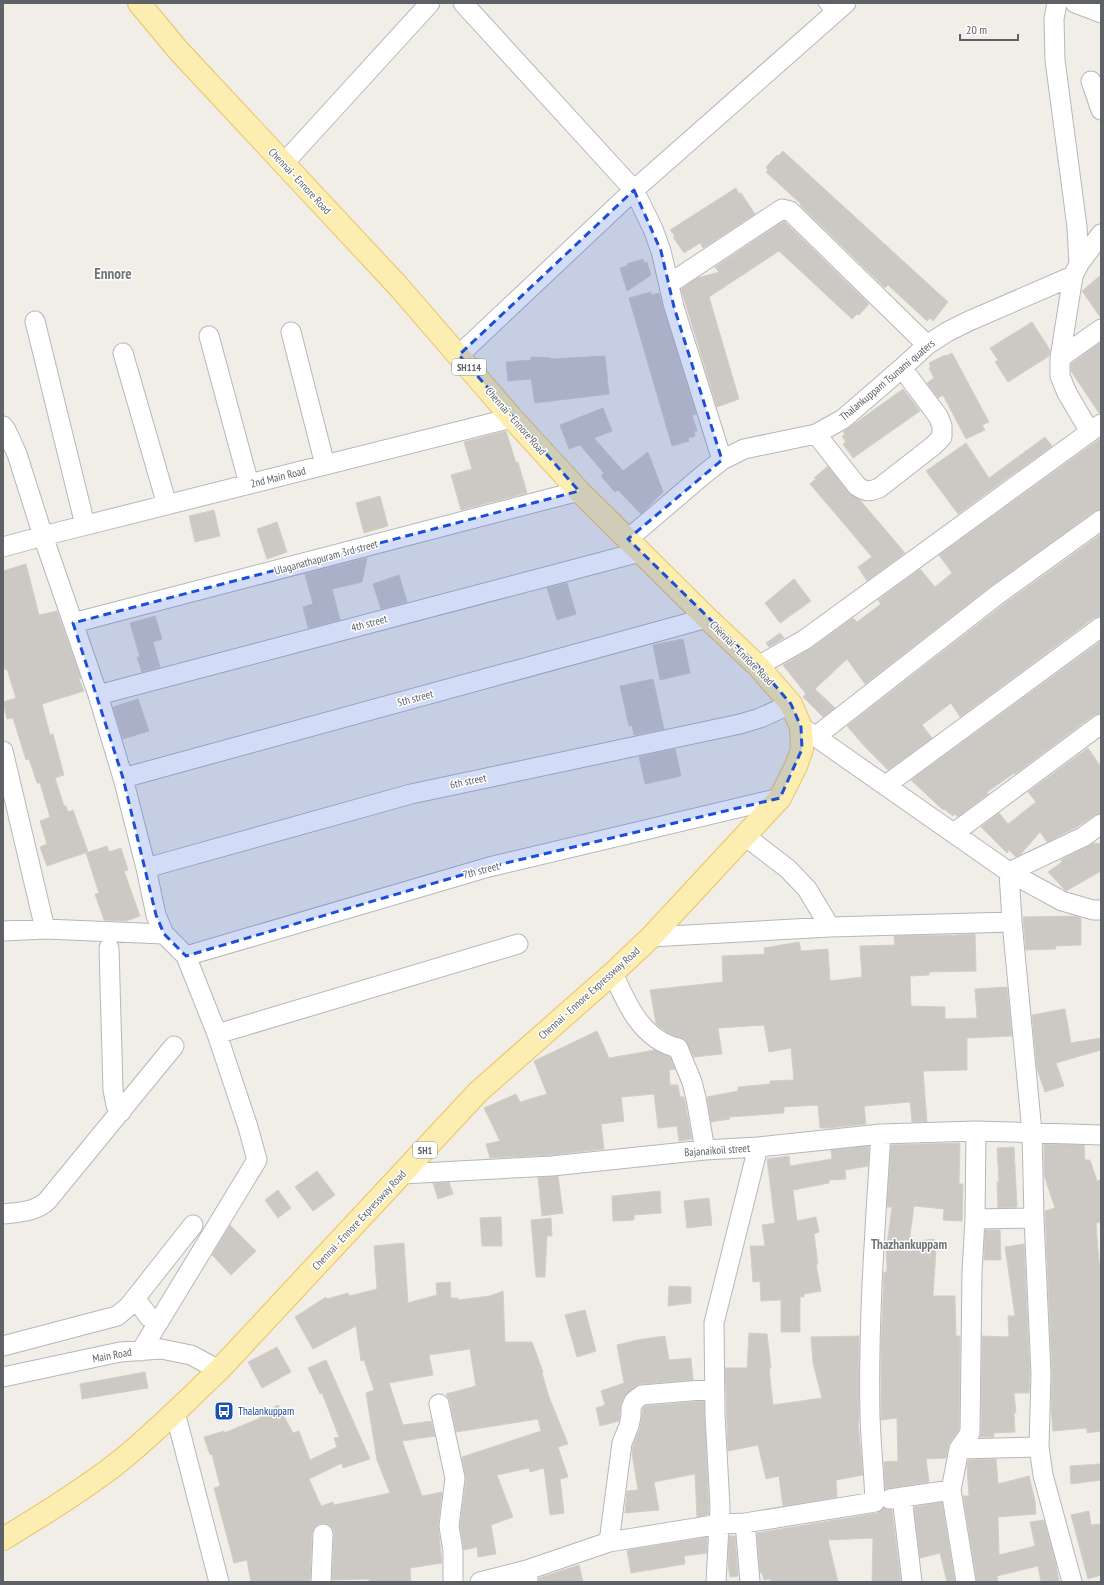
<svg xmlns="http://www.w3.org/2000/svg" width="1104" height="1585" font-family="'PT Sans Narrow',sans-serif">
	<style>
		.building { fill: #ccc8c4; stroke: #d4cfc5 }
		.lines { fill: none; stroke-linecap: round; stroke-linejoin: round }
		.lane-casing { stroke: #b4b7bb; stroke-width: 11 }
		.street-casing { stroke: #b4b7bb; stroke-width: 21 }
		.primary-casing { stroke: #ecc164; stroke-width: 24 }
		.lane { stroke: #fff; stroke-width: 9 }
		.street { stroke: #fff; stroke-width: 19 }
		.primary { stroke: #fcedb0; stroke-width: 22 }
		.marked { fill: #1d4ed8; fill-opacity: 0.2; stroke: #1d4ed8; stroke-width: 3; stroke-dasharray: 8 5; stroke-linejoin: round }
		.labels { text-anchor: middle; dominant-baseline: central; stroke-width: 3; stroke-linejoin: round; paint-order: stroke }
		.shield { fill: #fff; stroke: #8e9195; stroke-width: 1 }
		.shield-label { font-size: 10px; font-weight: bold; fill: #5e6267 }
		.street-label { font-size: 11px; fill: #5e6267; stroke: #fff }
		.transit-label { font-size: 11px; fill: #164399; stroke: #fff; text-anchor: start }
		.quarter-label { font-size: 13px; font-weight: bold; fill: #6f7478; stroke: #fff }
		.district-label { font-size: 15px; font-weight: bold; fill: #6f7478; stroke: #fff }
	</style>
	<rect width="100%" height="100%" fill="#f0eee7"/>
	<path class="building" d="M783,151L948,302L933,321L930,318L927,321L888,285L885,288L800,205L801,204L766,172L768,170L766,167L777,155L778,156Z
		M736,188L739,194L741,193L755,214L703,248L700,243L684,253L673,237L675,236L670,230Z
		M784,221L869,304L859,315L857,314L852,319L779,251L709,297L739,399L717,407L681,289L697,278L719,272L715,267Z
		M643,259L644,263L647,262L651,275L627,291L620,268L627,266V264Z
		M1101,275V318L1082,291Z
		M651,292V295L659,293L664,310L696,414L692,415L697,431L694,432L695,436L688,438L689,441L672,446L629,298Z
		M1032,322L1050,350L1049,356L1008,382L995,362L998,360L990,348Z
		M1101,342V413H1099L1071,371V364Z
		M952,353L989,422L982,425L985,430L966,439L943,395L938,398L927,383L934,378L929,368L931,367L929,363L945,355L946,356Z
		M605,356L609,394L535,403L531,379L508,381L506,362L531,360V357L551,358V359Z
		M903,389L920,411L853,458L843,444L846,442L842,436L845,434L843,432Z
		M603,408L612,431L594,438L623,471L648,452L663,492L641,514L618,490L615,492L601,476L604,473L580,445L569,449L560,425Z
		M506,431L516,463L518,462L527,493L461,510L451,475L472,469L464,442Z
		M1045,437L1052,446L958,514L926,471L966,443L989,478Z
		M1101,438V509L1095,511L991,586L865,684L847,659L815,689L835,708L823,717L803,697L806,694L783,665L810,649L853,618L857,622L881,604L878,600L920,569L935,587L952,573L939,555Z
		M828,466L849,493L860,500L905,553L867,581L858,567L872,557L810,484L816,479L814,478Z
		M380,496L388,526L364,533L356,503Z
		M214,510L220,536L195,542L189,516Z
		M277,522L287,552L267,559L257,529Z
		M1101,534V616L1094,618L960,717L951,703L922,725L932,738L888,770L866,748L847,726L1004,604Z
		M367,558L362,582L332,589L340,620L308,628L303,607L313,604L305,574Z
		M26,564L39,615L57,611L81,678L79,679L84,691L42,704L50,735L53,734L64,775L55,778L64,806H66L68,812L73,810L88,852L47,866L40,847L47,844L40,821L50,817L40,783H37L29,759L26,760L13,718L7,719L3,702L16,698L7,669L5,670L3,660V571Z
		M399,575L407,602L381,609L373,584Z
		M794,579L811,601L780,623L765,603Z
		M567,583L576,614L557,620L547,588Z
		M155,616L162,639L153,642L160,667L142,672L137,657H140L130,623Z
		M780,633L784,638L769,647L766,643Z
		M683,639L690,673L660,680L653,645Z
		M1101,641V713L1094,715L1015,774L1014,773L987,792L988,794L958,817L955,814L953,816L944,809L943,810L911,780Z
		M653,679L664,729L634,735L632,725L629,726L620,686Z
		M138,699L149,731L123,739L113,707Z
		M1088,748L1101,767V813L1095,815L1077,827L1047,842L1040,832L1020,855L1016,857L1009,850L1007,853L981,827L999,813L1008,824L1036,802L1028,792Z
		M675,749L681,776L645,784L639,757Z
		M1094,843L1101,844V871L1066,891L1048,872L1062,862L1061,860Z
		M107,846L109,852L121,848L128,870L124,871L140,916L126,921L104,920L95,894L99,893L86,853Z
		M1075,916L1081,918V945L1055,946L1056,949L1026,950L1023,917Z
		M975,934L976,971L929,972V975L910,976L911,1006L945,1007V1019L977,1018L975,989L1007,987L1012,1036L967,1038V1070L923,1071L927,1122H912L910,1102L864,1106L866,1124L829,1128H820L818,1105L784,1107V1113L729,1117L730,1119L711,1122L707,1097L738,1091V1087L770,1084V1081L794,1080L791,1048L769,1052L764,1025L718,1028L722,1054L694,1057L685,1040L670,1034L656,1024L650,990L723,982L722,956L765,954L764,948L799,942L801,951L828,949L830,981L862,977L860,946L895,945L894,936L951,935L953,936L955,935Z
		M1065,1009L1071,1043L1101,1038V1050L1056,1063L1064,1086L1045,1092L1037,1069L1032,1015Z
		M597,1031L609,1058L655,1050L670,1057L675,1069L669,1070L670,1085H678L680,1097H684L692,1139L679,1141L677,1126L658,1128L654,1094L621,1097L624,1121L601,1124L604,1149L551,1155L490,1158L486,1144L500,1141L484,1108L516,1094L520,1102L547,1094L534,1061Z
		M960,1143L959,1184H963L962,1221L943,1220L944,1209L914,1206L909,1242L934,1239L936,1250L933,1296H955L956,1336H960L959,1430L949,1444L946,1458L926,1459L929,1482L885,1489L884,1462L898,1461L897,1418L881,1420V1346L884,1272H887L886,1245H887L892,1207H887L891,1145Z
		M1044,1144L1084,1145L1085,1160H1090L1097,1181L1101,1180V1222L1096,1223L1099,1263H1101V1431L1087,1433V1428L1053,1431L1051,1409L1052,1374L1045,1211L1055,1208L1044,1175Z
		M869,1146L868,1166L845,1170L846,1179L829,1180V1183L793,1190L797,1221L816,1217L819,1232L814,1234L818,1264H816L821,1291L804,1294V1297H800V1332H781V1300L761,1301L760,1281L753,1282L751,1255L750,1246H765L762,1225L775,1223L767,1159L789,1156L790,1166L832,1159L831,1150Z
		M1014,1147L1017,1207L998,1208L997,1182H999L997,1148Z
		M317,1171L335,1195L313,1211L295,1187Z
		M558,1176L563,1213L542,1216L538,1178Z
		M449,1182L453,1194L438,1199L433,1183Z
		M278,1190L291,1208L278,1218L265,1200Z
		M660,1191L661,1213L634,1215V1220L613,1221L612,1196Z
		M709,1198L712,1225L687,1228L684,1201Z
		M501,1217L502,1246H482L480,1218Z
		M551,1218L552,1236H547L545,1277H536L531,1220Z
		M230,1225L256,1251L231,1275L212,1255Z
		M985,1230H1000L1001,1260H984Z
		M404,1243L408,1303L437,1295L436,1283L450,1282L451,1298H458V1300L490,1296L503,1291L505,1342H532L543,1372L542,1373L549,1397L568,1444L558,1447L568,1477L560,1479L564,1513L550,1515L544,1468L530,1472L529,1468L497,1475L513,1517L491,1525L496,1554L478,1557L477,1547L464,1550L460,1526L466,1479L462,1457L541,1431L538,1419L456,1432L450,1402L446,1394L476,1386L470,1349L429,1355L433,1375L389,1383L403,1425L431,1421L435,1436L402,1441L422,1496L442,1492L438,1525L442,1563L410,1568L411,1582H369V1579L332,1580L334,1534L333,1529L329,1525L323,1523L318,1524L314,1528L312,1533L310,1582H251L247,1560L234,1563L214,1488L220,1486L212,1454L210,1455L204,1437L224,1431V1433L260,1418L258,1415L278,1405L293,1433L299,1431L310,1460L337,1447L334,1438L339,1437L322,1393L320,1394L308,1368L326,1360L370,1459L343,1468L342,1463L309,1479L321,1506L333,1502L334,1505L390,1493L377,1460L366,1393L374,1390L364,1360L361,1361L356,1326L313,1349L295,1317L326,1297L327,1299L348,1293L349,1296L377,1289L374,1246Z
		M1024,1244L1030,1374L1029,1393H1014L1016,1412L1014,1413L1015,1432L994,1433V1437H980L981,1433L982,1336L1009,1337L1008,1316H1015L1005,1247Z
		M669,1286L691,1287V1303L668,1306Z
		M585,1310L596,1351L577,1357L565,1315Z
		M749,1333L767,1334L771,1368H769L773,1405L822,1398L813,1363L811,1337L859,1336V1422H858L863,1475L836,1480L837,1497L783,1506L779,1476L766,1479L758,1445L728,1451L725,1368H747Z
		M665,1336L669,1360L691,1358L693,1380L641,1384L636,1386L624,1397L621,1404L619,1421L600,1426L596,1408L605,1405L601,1391L624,1383L617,1345L637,1340Z
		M277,1347L291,1372L262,1388L248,1362Z
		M145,1372L148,1388L82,1399L80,1384Z
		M704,1401L709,1515L697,1517L695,1474L654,1482L659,1510L625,1513L627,1491L638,1490L632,1453L633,1446L640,1428L643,1408L646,1406Z
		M996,1459L998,1484L1029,1476L1035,1501L1036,1514L998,1517L999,1555L1035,1546L1030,1522L1044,1520L1055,1560L1059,1582H1041L1038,1566L997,1576L998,1582H977L963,1496H969L967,1467L968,1460Z
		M1101,1464V1480L1071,1484L1070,1466Z
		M942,1502L955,1582H947L940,1553L920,1558L914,1507Z
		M884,1508L892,1510L901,1582H872L873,1538L828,1540L838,1582H771L770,1579L764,1580L762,1573H760L757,1533L877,1513Z
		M1089,1511L1091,1525L1101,1524V1575L1088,1579L1071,1515Z
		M729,1536H735L738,1576L730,1577L728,1564Z
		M707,1537V1553L684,1556L685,1564L631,1573L627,1550Z
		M579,1565L583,1582H539V1578Z"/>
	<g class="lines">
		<g class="lane-casing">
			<path id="lane" d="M823,3L833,15"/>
		</g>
		<g class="street-casing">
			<path id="street" d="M463,3L634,190L653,229L661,251L674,307L722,460
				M1057,3L1054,19L1055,60L1077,227L1079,264L1073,276L1060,358V376L1067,393L1090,432
				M1075,3L1101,13
				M1091,81L1101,110
				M284,163L430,3
				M1079,264L1101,234
				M669,284L782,209L790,211L927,345
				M35,321L85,525
				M291,332L325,465
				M209,336L249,484
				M123,353L167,505
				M459,355L634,190L846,3
				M1060,358L1101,329
				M3,426L6,430L17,454L43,536L98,695L123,778L146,868L156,915L164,934L186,956L217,1034L248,1127L257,1160L141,1351
				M816,434L857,486C865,492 870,492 879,488L933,446L942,437V426L938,416L902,368
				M628,539L703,475L722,460L744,449L816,434L843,419L902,368L927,345L947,332L969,321L1073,276
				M3,547L43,536L512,418
				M73,623L579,491
				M758,666L804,640L1101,424
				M98,695L640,552
				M806,730L1009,872L1062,901L1093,910H1101
				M815,737L997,595L1101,520
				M3,751L45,929
				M123,778L707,618
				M886,785L1101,627
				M954,833L1101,724
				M745,836L788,869L807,889L830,927
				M146,868L411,794L740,724L760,718L791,704
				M3,931L45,929L164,934
				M651,937L830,927L1012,922
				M109,948L113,1090L116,1105L121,1112
				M186,956L489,867L780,798
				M613,973C626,1003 642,1040 678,1048L692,1082L696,1098L705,1150
				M217,1034L518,944
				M402,1174L552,1166L705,1150L758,1147L881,1134L976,1131L1101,1135
				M3,1214C19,1212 35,1212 47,1201L174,1046
				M975,1219L1034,1218
				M135,1298L149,1317L160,1320
				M3,1346L117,1316L129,1306L193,1225
				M3,1377L120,1352L161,1349L191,1355L219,1370
				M439,1404L455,1478L449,1526L453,1551V1582
				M175,1412L219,1582
				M959,1449L1039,1447
				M902,1497L912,1582
				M890,1499L951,1490
				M745,1523L750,1582
				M609,1542L622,1443L629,1426L631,1416V1408L634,1401L642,1395L714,1389
				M321,1582L323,1534
				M480,1582L527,1570
				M528,1582L527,1570L609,1542L720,1524L745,1523L875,1502C874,1473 871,1445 870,1417C868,1322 875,1228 881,1134
				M716,1582L720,1507L715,1415L714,1323L758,1147
				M966,1582L951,1490L959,1449L970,1433L972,1272L975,1219L976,1131
				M1072,1582L1043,1475L1039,1447L1041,1374L1034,1218L1032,1132L1012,922L1009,872L1083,837L1101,824"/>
		</g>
		<g class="primary-casing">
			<path id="primary" d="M3,1539C41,1516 80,1492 115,1465C152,1436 185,1402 219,1370L478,1092L613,973L651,937L780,798L796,766L802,749L801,727L791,704L758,666L707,618L579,491L512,418L399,287L178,50L139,3"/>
		</g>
		<use href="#lane" class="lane"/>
		<use href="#street" class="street"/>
		<use href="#primary" class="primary"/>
	</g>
	<path class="marked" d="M634,190L661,251L674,307L722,460L628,539L758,666L791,704L801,727L802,749L780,798L489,867L186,956L164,934L156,915L123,778L73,623L579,491L459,355Z"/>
	<defs>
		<g id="bus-square" transform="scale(1)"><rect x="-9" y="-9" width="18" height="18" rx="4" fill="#1a4fb4" stroke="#fff"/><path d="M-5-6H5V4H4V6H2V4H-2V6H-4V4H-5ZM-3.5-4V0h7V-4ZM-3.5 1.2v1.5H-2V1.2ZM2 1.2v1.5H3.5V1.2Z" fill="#fff"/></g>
	</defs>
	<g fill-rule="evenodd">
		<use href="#bus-square" x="224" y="1411"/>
	</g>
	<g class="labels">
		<g class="shield">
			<rect x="452" y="359" width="34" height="16" rx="3"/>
			<rect x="413" y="1142" width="24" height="16" rx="3"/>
		</g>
		<g class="shield-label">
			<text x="469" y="367">SH114</text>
			<text x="425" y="1150">SH1</text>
		</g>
		<g class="street-label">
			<text transform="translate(300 181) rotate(47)">Chennai - Ennore Road</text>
			<text transform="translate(887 380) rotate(-40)">Thalankuppam Tsunami quaters</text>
			<text transform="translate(516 421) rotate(49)">Chennai - Ennore Road</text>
			<text transform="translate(278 477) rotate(-14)">2nd Main Road</text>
			<text transform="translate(326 557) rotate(-15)">Ulaganathapuram 3rd street</text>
			<text transform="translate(369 623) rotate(-15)">4th street</text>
			<text transform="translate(742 653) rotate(45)">Chennai - Ennore Road</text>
			<text transform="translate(415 698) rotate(-15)">5th street</text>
			<text transform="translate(468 781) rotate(-12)">6th street</text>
			<text transform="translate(481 870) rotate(-15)">7th street</text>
			<text transform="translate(589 993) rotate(-42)">Chennai - Ennore Expressway Road</text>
			<text transform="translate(717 1150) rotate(-4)">Bajanaikoil street</text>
			<text transform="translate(359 1220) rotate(-47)">Chennai - Ennore Expressway Road</text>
			<text transform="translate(112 1355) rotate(-10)">Main Road</text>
		</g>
		<g class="transit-label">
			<text x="238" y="1411">Thalankuppam</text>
		</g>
		<g class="quarter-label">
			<text x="909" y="1244">Thazhankuppam</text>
		</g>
		<g class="district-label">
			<text x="113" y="273">Ennore</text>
		</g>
	</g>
	<rect width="1104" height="1585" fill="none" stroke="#5e6267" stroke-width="8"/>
	<path d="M960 34v6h58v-6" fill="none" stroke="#5e6267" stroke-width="2"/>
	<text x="966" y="34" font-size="12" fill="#5e6267" stroke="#ffffff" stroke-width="3" paint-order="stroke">20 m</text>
</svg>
